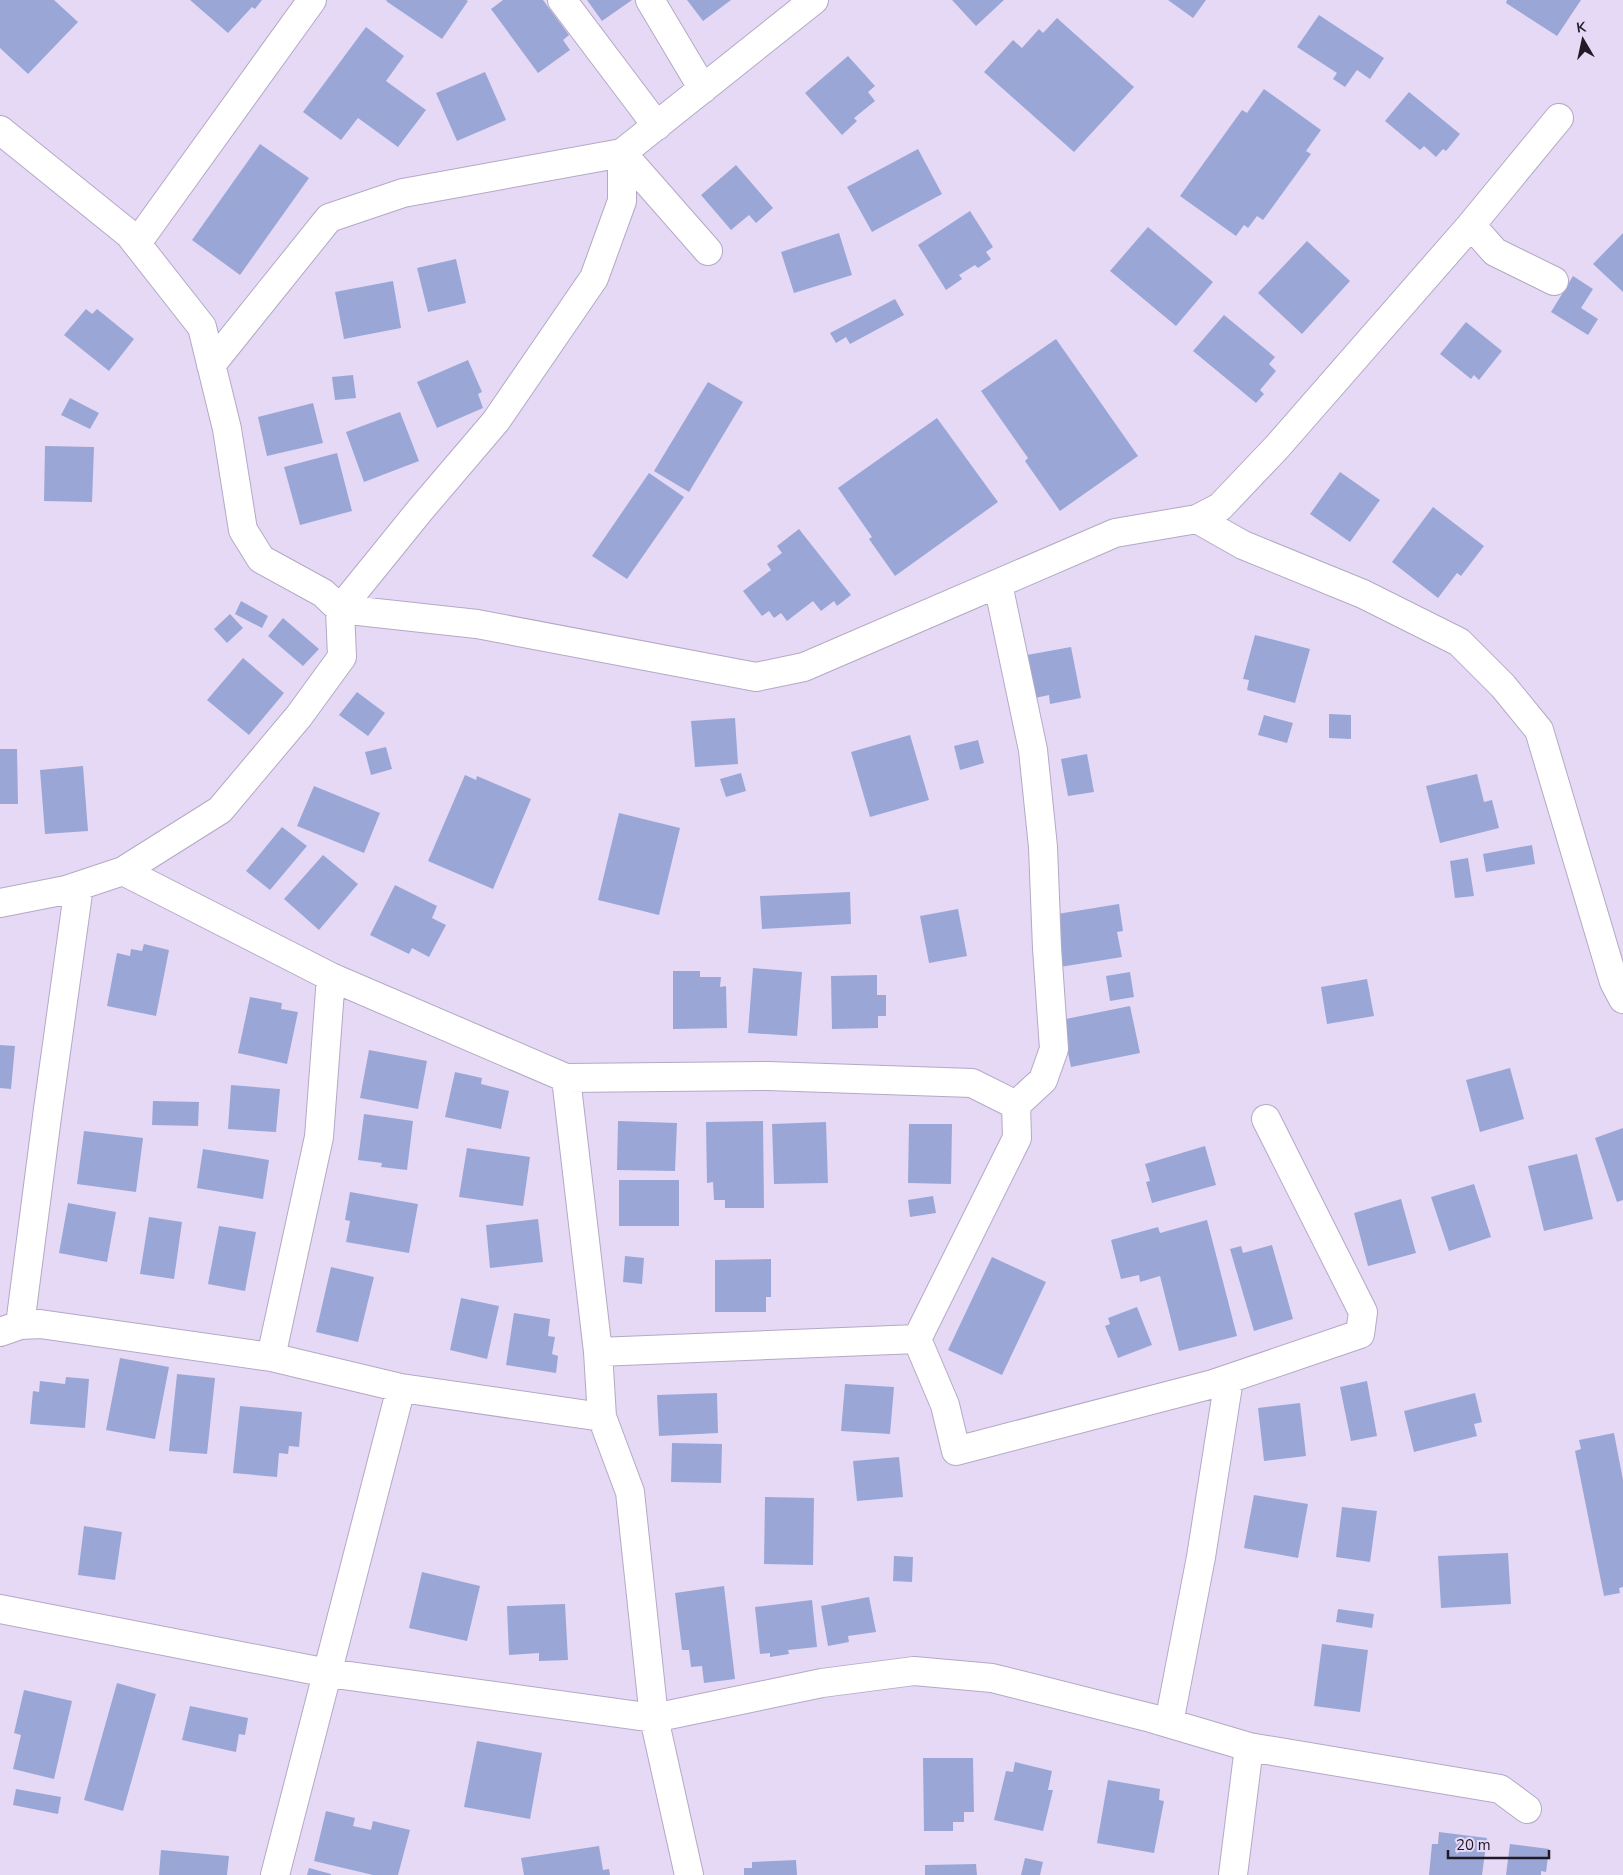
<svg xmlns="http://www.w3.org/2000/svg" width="1623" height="1875" font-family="'Nunito Sans',sans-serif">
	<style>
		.building { fill: #9aa7d6 }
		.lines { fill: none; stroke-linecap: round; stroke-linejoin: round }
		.minor-casing { stroke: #b4a9c5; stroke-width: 30 }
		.minor { stroke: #fff; stroke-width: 28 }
	</style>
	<rect width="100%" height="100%" fill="#e5d9f6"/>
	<path class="building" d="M0,0H54L78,22L28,74L0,48Z
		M190,0H262L255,9L252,7L228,33Z
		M387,0H466L468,1L442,39L386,1Z
		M503,0H543L569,35L563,40L570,50L538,73L491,9Z
		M587,0H632L602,21Z
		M687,0H731L703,21Z
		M952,0H1004L976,26Z
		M1168,0H1206L1193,18Z
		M1507,0H1581L1557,36L1506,3Z
		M1319,15L1384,58L1370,79L1357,70L1345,87L1333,79L1337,73L1297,47Z
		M1057,18L1134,87L1074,152L984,72L1013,40L1022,48L1039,29L1043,33Z
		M366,27L404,56L386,81L426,110L398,147L358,118L341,140L303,112Z
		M848,56L875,86L868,92L875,101L854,118L857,121L842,135L805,93Z
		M485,72L506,120L457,141L436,93Z
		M1264,89L1321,130L1306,151L1311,154L1263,220L1257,216L1248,228L1244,225L1236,236L1180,196L1242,110L1247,113Z
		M1409,92L1460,134L1446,151L1443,149L1436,157L1424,146L1420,150L1385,121Z
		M260,144L309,178L240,275L192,240Z
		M918,149L942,194L872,232L847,187Z
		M736,165L773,208L756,223L749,215L731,230L701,195Z
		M970,211L993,247L986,252L991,259L978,268L975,265L959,275L962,279L946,290L918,245Z
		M1148,227L1213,282L1176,326L1110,271Z
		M839,233L852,275L794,293L781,252Z
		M1623,233V292L1593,264Z
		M1307,241L1350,281L1302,334L1258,293Z
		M456,259L466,303L428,312L417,268Z
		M1573,276L1593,289L1581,308L1598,319L1588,335L1551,312Z
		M393,281L401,328L344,339L335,292Z
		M895,299L904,315L850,344L846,337L836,343L830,333Z
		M86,309L92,314L97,309L134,339L109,371L64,335Z
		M1224,315L1275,357L1269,364L1276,371L1260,390L1264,394L1256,403L1193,351Z
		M1466,322L1502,351L1479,380L1474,375L1471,379L1440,354Z
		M1056,339L1138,456L1060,511L1025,461L1028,458L981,391Z
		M468,360L482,392L478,394L483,408L437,428L417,382Z
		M353,375L356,398L335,400L332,377Z
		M708,382L743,402L689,492L654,471Z
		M70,398L99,413L90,429L61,415Z
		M313,403L323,443L267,456L258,417Z
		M400,412L419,461L364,482L346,432Z
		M937,418L998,502L895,576L869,539L872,537L838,488Z
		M45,446L94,447L92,502L44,501Z
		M337,453L352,511L300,525L284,467Z
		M1340,472L1380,500L1350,542L1310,514Z
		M649,473L684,497L627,579L592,556Z
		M1433,507L1484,546L1461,576L1457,573L1438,598L1392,562Z
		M799,529L851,595L837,606L834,601L821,611L813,601L787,621L781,613L774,618L769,611L762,616L743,591L771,570L767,564L782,553L777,546Z
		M241,601L268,616L262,628L235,614Z
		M230,614L243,628L227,643L214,629Z
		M283,618L319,649L303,666L268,636Z
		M1255,635L1310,649L1295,703L1247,690L1249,680L1243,679Z
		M1071,647L1081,698L1050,704L1049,695L1035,698L1027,655Z
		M243,658L284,693L249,735L207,700Z
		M357,692L385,713L368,736L339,715Z
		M1329,714L1351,715V739L1329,738Z
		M1264,715L1293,723L1287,743L1258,735Z
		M735,718L738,764L695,767L691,721Z
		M910,735L929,800L870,817L851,752Z
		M978,740L984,763L960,770L954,746Z
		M386,747L392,769L371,775L365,752Z
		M0,749H17L18,804H0Z
		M1087,754L1094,792L1068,796L1061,759Z
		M83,766L88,831L45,834L40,770Z
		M741,773L746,791L726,797L720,779Z
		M1477,774L1484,802L1492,800L1499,828L1440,843L1426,786Z
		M465,775L476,780L477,776L531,799L493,889L428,861Z
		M314,786L380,813L364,853L297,826Z
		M619,813L680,828L659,915L598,900Z
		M282,827L307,846L270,890L246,871Z
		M1532,845L1535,864L1486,872L1483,854Z
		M323,855L358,884L319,930L284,899Z
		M1468,858L1474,896L1455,898L1450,861Z
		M395,885L437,906L432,918L446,925L429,957L412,948L409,954L370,935Z
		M850,892L851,924L762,929L760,896Z
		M1119,904L1123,931L1117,932L1122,957L1060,967L1051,915Z
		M958,909L967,956L929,963L920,916Z
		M144,944L169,950L156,1016L107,1006L117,953L130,956L131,949L142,951Z
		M753,968L802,972L797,1036L748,1033Z
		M673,971H700V977H721L720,987L726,986L727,1028L673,1029Z
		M1130,972L1134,997L1110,1001L1106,976Z
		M877,975V995H886V1016H878V1028L832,1029L831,976Z
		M1367,979L1374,1016L1327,1024L1321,987Z
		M250,997L282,1003L281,1009L298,1012L287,1064L238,1053Z
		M1130,1006L1140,1053L1071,1067L1061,1020Z
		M0,1045L15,1046L11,1089L0,1088Z
		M369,1050L427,1061L418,1109L360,1098Z
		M1510,1068L1524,1119L1480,1132L1466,1080Z
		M455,1072L482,1078L481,1084L509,1091L501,1129L445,1117Z
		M231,1085L280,1089L276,1132L228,1129Z
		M153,1101L199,1102L198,1126L152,1125Z
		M364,1114L413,1121L407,1170L381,1167L382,1163L358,1160Z
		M618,1121L677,1123L675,1171L617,1170Z
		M763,1121L764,1208H725V1200H714L713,1182L707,1183L706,1122Z
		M826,1122L828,1183L774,1184L772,1124Z
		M909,1124H952L951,1184L908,1183Z
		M1623,1128V1200L1617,1202L1595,1138Z
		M84,1131L143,1138L136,1192L77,1184Z
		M1205,1146L1216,1185L1152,1203L1146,1182L1150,1181L1145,1164Z
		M467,1148L530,1157L523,1206L459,1197Z
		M203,1149L269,1160L263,1199L197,1188Z
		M1577,1154L1593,1219L1544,1231L1528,1166Z
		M619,1180H679V1226H619Z
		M1474,1184L1491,1237L1449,1251L1431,1197Z
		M350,1192L418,1204L409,1253L346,1242L350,1221L345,1220Z
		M933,1196L936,1213L910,1217L908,1200Z
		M1401,1199L1416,1253L1368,1266L1354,1213Z
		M68,1203L116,1212L107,1262L59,1253Z
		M149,1217L182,1222L174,1279L140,1274Z
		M538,1219L543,1262L490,1268L486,1225Z
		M1207,1220L1237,1336L1179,1351L1160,1276L1140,1282L1139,1275L1121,1279L1111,1240L1158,1227L1160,1233Z
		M219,1226L256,1232L245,1291L208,1284Z
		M1272,1245L1293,1319L1254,1331L1230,1249L1241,1246L1243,1253Z
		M625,1256L644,1258L642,1284L623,1282Z
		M992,1257L1046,1282L1002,1375L948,1350Z
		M771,1259V1297H766V1312H715V1260Z
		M331,1267L374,1277L358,1342L316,1332Z
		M461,1298L499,1306L487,1359L450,1350Z
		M1137,1307L1152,1345L1118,1358L1105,1326L1110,1324L1108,1318Z
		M514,1313L550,1319L548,1336L555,1337L552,1354L558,1356L556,1373L506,1365Z
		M120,1358L169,1367L155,1439L106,1430Z
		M177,1374L215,1378L207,1454L169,1451Z
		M66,1377L89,1379L85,1428L30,1424L33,1391L39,1392L40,1381L65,1384Z
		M1367,1381L1377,1436L1351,1441L1340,1387Z
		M845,1384L894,1387L890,1434L841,1431Z
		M717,1393L718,1433L659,1436L657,1395Z
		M1475,1393L1482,1422L1474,1424L1477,1436L1414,1452L1404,1411Z
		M1300,1403L1306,1456L1264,1461L1258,1408Z
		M240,1406L302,1412L299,1447L289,1446L288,1454L279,1453L277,1477L233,1473Z
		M1614,1433L1623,1480V1587L1619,1588L1620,1593L1604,1596L1575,1451L1581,1449L1579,1440Z
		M672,1443L722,1444L721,1483L671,1482Z
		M899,1457L903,1497L857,1501L853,1461Z
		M1254,1495L1308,1504L1298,1558L1244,1548Z
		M765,1497L814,1498L813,1565L764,1564Z
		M1342,1507L1377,1511L1370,1562L1336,1557Z
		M84,1526L122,1532L115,1580L78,1575Z
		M1508,1553L1511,1604L1441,1608L1438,1556Z
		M894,1556L913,1557L912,1582L893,1581Z
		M422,1572L480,1586L467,1641L409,1628Z
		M724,1586L735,1679L704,1683L702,1666L691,1667L689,1650H682L675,1593Z
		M869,1597L876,1632L848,1636L849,1642L828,1646L821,1606Z
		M812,1600L817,1647L788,1650L789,1654L770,1657V1653L760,1654L755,1607Z
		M565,1604L568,1660L539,1661V1653L509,1655L507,1606Z
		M1338,1609L1374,1614L1372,1628L1336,1622Z
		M1322,1644L1368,1650L1360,1712L1314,1706Z
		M117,1683L156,1694L123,1811L84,1800Z
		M24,1690L72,1701L54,1779L13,1769L21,1735L14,1733Z
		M190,1706L248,1718L245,1735L239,1734L236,1752L182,1740Z
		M477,1741L542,1753L530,1819L464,1807Z
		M923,1758H973L974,1812H964V1822H953V1831H924Z
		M1015,1762L1052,1771L1048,1790H1053L1043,1831L994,1820L1006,1771L1013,1772Z
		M1108,1780L1160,1789L1159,1800L1164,1801L1154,1853L1097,1843Z
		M16,1789L61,1797L58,1814L13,1805Z
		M326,1811L355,1818L353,1826L371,1830L373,1821L410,1830L398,1875H373L314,1861Z
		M1439,1832L1487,1838L1482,1875H1429L1432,1844H1438Z
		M1510,1844L1549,1849L1546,1872L1541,1871V1875H1506Z
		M599,1846L603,1870L609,1869L610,1875H524L521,1858Z
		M161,1850L229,1856L227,1875H159Z
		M1025,1858L1043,1862L1040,1875H1021Z
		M796,1860L797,1875H744V1868H752V1862Z
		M976,1864L977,1875H925V1865Z
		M309,1868L331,1874V1875H307Z"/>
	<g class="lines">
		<g class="minor-casing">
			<path id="minor" d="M562,0L657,126
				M650,0L703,89
				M0,130L129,234L202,327L227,429L243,530L261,559L323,593L340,609L342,657L299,716L220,810L123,871L66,890L0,903
				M622,153V201L594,278L496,421L421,509L340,609L477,624L756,677L804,667L1115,533L1197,519L1220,507L1277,447L1471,225L1559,118
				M622,153L708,251
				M1471,225L1495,252L1554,281
				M137,243L312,0
				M211,365L329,218L403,193L622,153L814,0
				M1197,519L1243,545L1363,594L1459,642L1503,686L1539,730L1614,982L1623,999
				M998,584L1033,750L1043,847L1047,948L1054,1049L1043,1080L1016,1105
				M123,871L331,977L566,1078
				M331,977L319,1137L271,1357L401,1388
				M20,1325L48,1109L79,886
				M0,1332L20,1325L40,1324L271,1357
				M598,1352L917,1339
				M602,1417L598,1352L566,1078L768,1076L972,1083L1016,1105L1017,1138L917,1339L945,1405L956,1451L1213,1384L1360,1334L1363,1312L1266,1119
				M0,1609L328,1673L654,1718L822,1683L914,1671L992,1678L1151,1718L1249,1747
				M1169,1723L1201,1557L1229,1379
				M275,1875L401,1388L602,1417L630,1492L654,1718L689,1875
				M1233,1875L1249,1747L1500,1789L1527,1809"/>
		</g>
		<use href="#minor" class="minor"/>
	</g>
	<g transform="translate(1583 40) rotate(351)" stroke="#e5d9f6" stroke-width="4" paint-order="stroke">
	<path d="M0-4L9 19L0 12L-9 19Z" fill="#201b26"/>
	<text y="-8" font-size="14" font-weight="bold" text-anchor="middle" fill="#201b26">K</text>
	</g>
	<path d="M1448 1850v8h101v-8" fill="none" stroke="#201b26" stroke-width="2.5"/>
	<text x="1456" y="1850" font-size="15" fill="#201b26" stroke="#e5d9f6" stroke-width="4" paint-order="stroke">20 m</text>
</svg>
